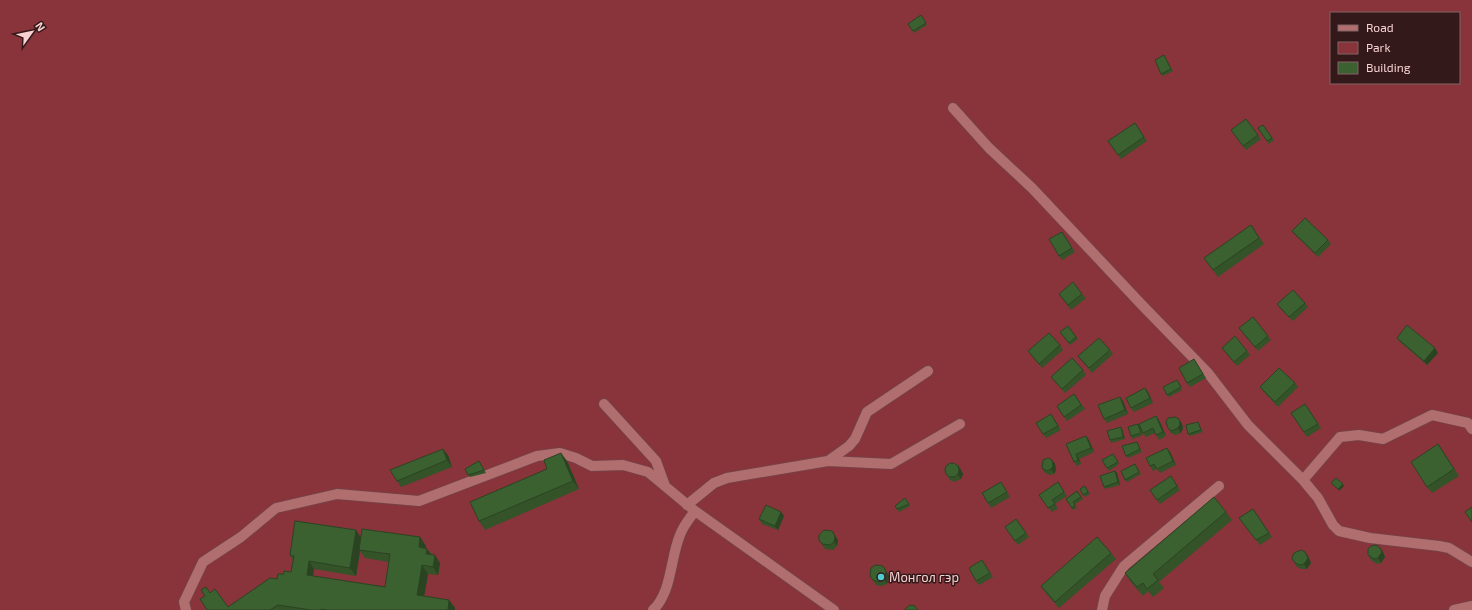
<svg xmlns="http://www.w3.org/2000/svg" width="1472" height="610" font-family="'Exo 2',sans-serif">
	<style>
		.green { fill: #88343a; fill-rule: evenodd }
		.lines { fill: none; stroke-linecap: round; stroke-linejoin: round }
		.minor-casing { stroke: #754147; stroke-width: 12 }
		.minor { stroke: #b16e6f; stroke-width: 10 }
		.wall { fill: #345329; fill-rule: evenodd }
		.shaded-wall { fill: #2a4422 }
		.building { fill: #3c6130; stroke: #2a4422 }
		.poi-dot { fill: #51ccd1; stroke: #34191a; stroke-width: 1.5 }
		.labels { text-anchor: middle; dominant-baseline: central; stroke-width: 3; stroke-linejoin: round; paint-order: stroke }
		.poi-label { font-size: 13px; fill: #f8d2d2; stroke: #34191a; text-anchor: start }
	</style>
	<rect width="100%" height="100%" fill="#602529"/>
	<path class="green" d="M0,0H1472V610H0ZM1331,13H1459V83H1331Z"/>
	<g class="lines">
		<g class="minor-casing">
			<path id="minor" d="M953,108L989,148L1032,188L1142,305L1208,373L1248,425L1303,480L1318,498L1333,525L1339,531L1370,538L1439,546L1449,548L1472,562
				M604,404L656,461L665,486
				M828,461L849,446L855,439L867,412L928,371
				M1303,480L1340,437L1359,435L1383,439L1432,415L1468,423L1472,429
				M687,505L714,483L727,478L828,461L891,464L960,424
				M186,610L184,602L203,562L241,537L276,508L337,494L419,501L537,456L560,453L576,458L592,466L623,465L648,472L695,511L834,610
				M653,610C672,592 670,559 680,535C683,526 689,519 695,511
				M1102,610L1105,596L1124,566L1219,486
				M1454,610L1472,606"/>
		</g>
		<use href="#minor" class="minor"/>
	</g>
	<path class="wall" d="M921,15L927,25L914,33L908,24Z
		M1164,55L1173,71L1163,76L1161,74Z
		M1246,119L1261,139L1246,150L1231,130Z
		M1135,123L1147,141L1121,159L1108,141Z
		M1263,125L1274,140L1269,144L1258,128Z
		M1251,225L1264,244L1218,277L1204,258Z
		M1292,231L1328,240L1331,244L1318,257L1295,235Z
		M1065,236L1075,252L1062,260L1059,256Z
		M1059,294H1082L1086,298L1071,310Z
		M1305,303L1308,307L1293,321L1280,308L1277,304Z
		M1068,326L1078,339L1070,345L1060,332Z
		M1242,332L1268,336L1271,340L1258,351Z
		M1397,338L1438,353L1427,365L1400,342Z
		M1060,345L1063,350L1042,368L1028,351Z
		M1222,348L1247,351L1250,355L1237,366Z
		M1110,350L1113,354L1092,373L1078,356Z
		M1194,359L1206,378L1190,387L1187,383Z
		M1083,370L1086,375L1065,393L1051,377Z
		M1177,380L1182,390L1169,397L1167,395Z
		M1295,383L1298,387L1278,407L1263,391L1260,387Z
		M1145,388L1148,392L1153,403L1134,412L1131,408Z
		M1074,394L1085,409L1067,421L1057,406Z
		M1123,401L1128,414L1107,423L1104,419Z
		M1305,404L1321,428L1307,437L1291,413Z
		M1051,414L1061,430L1046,438L1043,434Z
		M1179,419L1182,424L1183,428L1181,433L1175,435L1171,433L1168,428Z
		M1159,420L1166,436L1159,440L1155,433L1146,437L1143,433Z
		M1138,424L1140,426L1143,435L1132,439L1131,436Z
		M1199,424L1203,432L1190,436L1188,434Z
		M1122,429L1125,439L1111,443L1110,440Z
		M1089,440L1094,452L1079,459L1081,464L1077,466L1074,462L1066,444Z
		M1137,442L1142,452L1128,458L1126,456Z
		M1438,444L1459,476L1432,493L1427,487Z
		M1170,452L1176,465L1160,473L1157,469L1153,471L1150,466Z
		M1113,454L1119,464L1109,471L1102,460Z
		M448,455L452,467L401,487L390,470Z
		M1052,460L1055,464L1056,470L1054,474L1050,475L1045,473L1042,468Z
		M479,461L486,473L470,477L468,475Z
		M567,461L579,489L485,530L479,521Z
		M958,465L961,470L963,474L961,479L954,482L950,480L947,475Z
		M1136,466L1141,474L1127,482L1125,480Z
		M1115,471L1117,473L1120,485L1105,489L1104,487Z
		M1171,476L1180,490L1160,504L1150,490Z
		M1058,482L1067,496L1055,504L1058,508L1052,512L1039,495Z
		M1085,486L1090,494L1085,497L1080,489Z
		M1004,487L1010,497L991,508L988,503Z
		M1077,491L1083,499L1075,504L1077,508L1073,510L1066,499Z
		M905,498L910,506L899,512L895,506Z
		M1253,509L1272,537L1260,545L1239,518Z
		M781,512L784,516L778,530L762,524L759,519Z
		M1226,512L1232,520L1159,582L1164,588L1153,597L1148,591L1143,596L1130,581L1125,573Z
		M1016,519L1029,537L1018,545L1005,527Z
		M835,535L838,540L837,546L833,550L825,549L819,540Z
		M361,537H420L426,546V548L440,563L438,575L428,574L424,596L449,600L455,608V610H207L210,593L228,607L277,579L284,574L291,572L293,560L290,555ZM360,551L365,558L389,562L385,587L313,576L314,569L356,576Z
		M1305,552L1308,556L1311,563L1307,569H1302L1297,567L1294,562Z
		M1383,552L1385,557L1381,563L1377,564L1371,560L1368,555Z
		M1111,553L1116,559L1059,608L1045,592L1041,586Z
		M985,564L993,577L979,585L976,581Z
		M883,566L889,576L887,584L882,586L876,585L870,576Z"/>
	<path class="shaded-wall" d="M1435,348L1438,353L1427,365L1424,361Z
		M1145,388L1148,392L1153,403L1150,398Z
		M1120,397L1123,401L1128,414L1125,410Z
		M1156,416L1159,420L1166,436L1163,432Z
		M1179,419L1182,424L1183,428L1181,433L1178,428Z
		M1121,427L1122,429L1125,439L1123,437Z
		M1086,436L1089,440L1094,452L1091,448Z
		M1167,448L1170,452L1176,465L1173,461Z
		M443,449L448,455L452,467L447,460Z
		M561,453L567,461L579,489L573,481Z
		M1076,454L1079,459L1081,464L1078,460Z
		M1052,460L1055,464L1056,470L1054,474L1051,469Z
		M958,465L961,470L963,474L961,479L958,475Z
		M1115,471L1117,473L1120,485L1118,482Z
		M1343,484L1344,486L1339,491L1338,489Z
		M781,512L784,516L778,530L775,526Z
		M356,530L362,539L359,550L360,551L356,576L350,568Z
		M832,531L838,540L837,546L834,542Z
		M420,537L426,546L425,556L419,547Z
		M1380,548L1383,552L1385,557L1381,563L1378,558Z
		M427,549L433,557L426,554Z
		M1305,552L1308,556L1311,563L1307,569L1304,564Z
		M435,555L440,563L438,575L433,567Z
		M309,561L314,569L312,583L307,575Z
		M422,565L428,574L423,603L417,595Z
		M883,566L889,576L887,584L884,579Z
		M449,600L455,608V610H448Z"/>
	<path class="building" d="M921,15L926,23L913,31L908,24Z
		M1164,55L1171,69L1161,74L1155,60Z
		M1246,119L1258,135L1243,146L1231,130Z
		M1135,123L1144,137L1118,155L1108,141Z
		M1263,125L1272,138L1267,141L1258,128Z
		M1305,218L1328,240L1315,253L1292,231Z
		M1251,225L1259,238L1213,270L1204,258Z
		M1062,232L1072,248L1059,256L1049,239Z
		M1073,282L1082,294L1068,305L1059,294Z
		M1293,290L1305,303L1289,317L1277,304Z
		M1253,317L1268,336L1255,347L1239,328Z
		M1407,325L1435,348L1424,361L1397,338Z
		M1068,326L1076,337L1069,343L1060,332Z
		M1049,333L1060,345L1039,364L1028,351Z
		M1235,336L1247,351L1234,362L1222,348Z
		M1099,338L1110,350L1089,368L1078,356Z
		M1072,358L1083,370L1062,389L1051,377Z
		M1194,359L1203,374L1187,383L1179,368Z
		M1279,368L1295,383L1275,402L1260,387Z
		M1177,380L1181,387L1167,395L1163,387Z
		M1145,388L1150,398L1131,408L1126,398Z
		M1074,394L1081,405L1064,417L1057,406Z
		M1120,397L1125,410L1104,419L1098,405Z
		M1305,404L1318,424L1304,432L1291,413Z
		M1051,414L1058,426L1043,434L1036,423Z
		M1156,416L1163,432L1156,435L1153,428L1143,433L1139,424Z
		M1175,417L1179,419L1180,424L1178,428L1172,431L1168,428L1166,422L1168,418Z
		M1198,422L1201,430L1188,434L1186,425Z
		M1138,424L1141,433L1131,436L1128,427Z
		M1121,427L1123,437L1110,440L1107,431Z
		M1086,436L1091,448L1076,454L1078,460L1074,462L1066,444Z
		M1137,442L1140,449L1126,456L1122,446Z
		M1438,444L1454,469L1427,487L1411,462Z
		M1167,448L1173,461L1157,469L1154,464L1150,466L1146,458Z
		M443,449L447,460L397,481L390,470Z
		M561,453L573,481L479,521L470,502L547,469L544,460Z
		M1113,454L1118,462L1107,468L1102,460Z
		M1048,458L1052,460L1053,466L1051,469L1047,471L1042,468L1043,460Z
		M479,461L484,470L468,475L465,469Z
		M945 470a7 7 0 1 1 14 0a7 7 0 1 1-14 0Z
		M1135,464L1139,472L1125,480L1121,471Z
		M1115,471L1118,482L1104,487L1100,476Z
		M1171,476L1177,486L1157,500L1150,490Z
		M1336,478L1343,484L1338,489L1331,483Z
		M1001,482L1007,492L988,503L982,493Z
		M1058,482L1064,492L1052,500L1055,504L1048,508L1039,495Z
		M1085,486L1088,492L1083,495L1080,489Z
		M1077,491L1081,497L1073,502L1075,505L1072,508L1066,499Z
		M1214,497L1226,512L1153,574L1158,580L1147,589L1143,583L1137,587L1125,573Z
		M905,498L909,504L897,509L895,506Z
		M766,505L781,512L775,526L759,519Z
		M1472,507V522L1465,512Z
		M1253,509L1269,533L1256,540L1239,518Z
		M1016,519L1026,533L1015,541L1005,527Z
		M295,521L356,530L350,568L309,561L307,575L385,587L390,554L359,550L362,529L420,537L419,547L427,549L426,554L435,555L433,567L422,565L417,595L449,600L448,610H327L321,609V610H311L278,605L270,610H207L200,599L205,596L201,590L206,587L210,593L215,589L228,607L270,578L277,579L278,574H284V571L291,572L294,556L290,555Z
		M824,530L832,531L835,536L834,542L830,545L822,544L819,540V535Z
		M1097,537L1111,553L1055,602L1041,586Z
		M1376,545L1380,548L1382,552L1378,558L1374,559L1368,555V549L1371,546Z
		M1301,550L1305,552L1308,558L1304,564L1299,565L1294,562L1292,558L1294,553Z
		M982,560L990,573L976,581L969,568Z
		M875,565L883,566L886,571L884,579L879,582L873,580L870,576L871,568Z
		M910,605L915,606L918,610H905V609Z"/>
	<circle class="poi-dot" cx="881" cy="577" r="4"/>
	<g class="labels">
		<g class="poi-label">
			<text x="889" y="577">Монгол гэр</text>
		</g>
	</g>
	<rect x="1330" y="12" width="130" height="72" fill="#34191a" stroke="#826364"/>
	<rect x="1338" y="25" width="20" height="6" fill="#b16e6f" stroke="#826364"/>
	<text x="1366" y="32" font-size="12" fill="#f8d2d2">Road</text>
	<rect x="1338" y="42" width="20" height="12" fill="#88343a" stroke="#826364"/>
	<text x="1366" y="52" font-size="12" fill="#f8d2d2">Park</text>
	<rect x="1338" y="62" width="20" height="12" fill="#3c6130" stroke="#826364"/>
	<text x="1366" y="72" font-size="12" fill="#f8d2d2">Building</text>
	<g transform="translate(32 32) rotate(57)" stroke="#34191a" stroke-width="3" paint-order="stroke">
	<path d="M0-3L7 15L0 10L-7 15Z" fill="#f8d2d2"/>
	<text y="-6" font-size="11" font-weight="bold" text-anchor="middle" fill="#f8d2d2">N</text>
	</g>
</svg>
